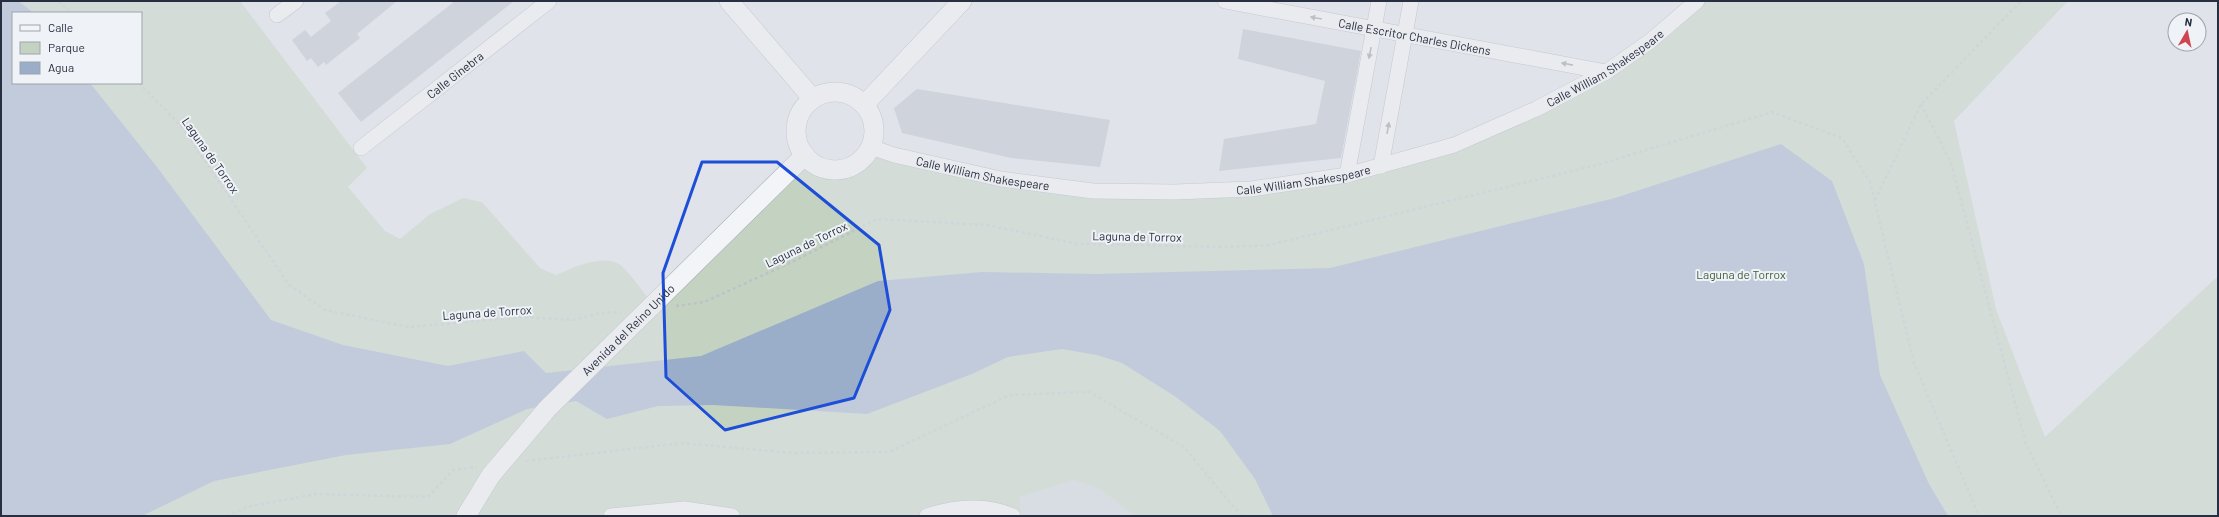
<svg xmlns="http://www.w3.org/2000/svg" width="2219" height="517" font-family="Barlow,sans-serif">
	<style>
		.built { fill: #ced2db }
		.green { fill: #c4d3c1; fill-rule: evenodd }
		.water { fill: #9baec9 }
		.building { fill: #babec9 }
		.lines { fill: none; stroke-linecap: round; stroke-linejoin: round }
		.minor-casing { stroke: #a5a9b3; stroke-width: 16 }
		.tertiary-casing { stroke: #a5a9b3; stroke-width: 20 }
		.path { stroke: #bec1c7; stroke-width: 2.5; stroke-dasharray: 3 3; stroke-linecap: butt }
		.minor { stroke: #f3f4f7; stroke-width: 15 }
		.tertiary { stroke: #f3f4f7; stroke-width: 19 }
		.oneway { fill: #8e929c }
		.marked { fill: none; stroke: #1d4ed8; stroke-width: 3; stroke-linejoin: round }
		.labels { text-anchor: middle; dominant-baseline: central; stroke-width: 4; stroke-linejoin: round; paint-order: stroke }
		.street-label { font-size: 12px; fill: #282f40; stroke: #eff2f6 }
		.park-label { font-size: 12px; fill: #3a5c36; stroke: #eff2f6 }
	</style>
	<rect width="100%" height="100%" fill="#e0e3e9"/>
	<path class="built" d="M1074,480L1100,489L1135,516H1021L1020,497Z"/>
	<path class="green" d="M1,1H240L367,168L348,187L385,231L400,239L430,214L463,198L482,202L540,268L556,275C573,268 600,254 619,264C626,268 645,294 651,302L803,156C831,175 850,165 874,147L1094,190L1239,189L1344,175L1455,142L1604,75L1695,1H2068L1954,121L1996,309L2045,437L2218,276V516H1135L1100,489L1074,480L1020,497L1021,516H1ZM13,13H141V83H13Z"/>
	<path class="water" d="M1,1H18L34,13H13V83H90L157,167L271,320L343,345L448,366L524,351L546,373L701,356L878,281L982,272L1096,274L1330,268L1615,198L1781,144L1832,181L1864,264L1880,375L1929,484L1948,516H1273L1255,479L1220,431L1176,397L1122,363L1097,355L1062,349L1008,357L972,374L867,414L713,405L658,406L607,419L576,401L527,409L450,444L346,455L214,481L142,516H1Z"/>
	<path class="building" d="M341,1H397L357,34L360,38L326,65L324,62L318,67L311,58L307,61L292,40L305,30L311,37L331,21L325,13Z
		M455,1H514L361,122L338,93Z
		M1243,29L1361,51L1341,158L1219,171L1224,139L1316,124L1325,81L1238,59Z
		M917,89L1110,120L1100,167L1011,158L902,133L894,108Z"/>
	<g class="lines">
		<g class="minor-casing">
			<g id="minor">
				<path id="s1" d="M1225,1L1606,72"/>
				<path d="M277,15L296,1"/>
				<path id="s2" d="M871,147L894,155L1001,179L1093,191L1174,192L1251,189L1347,175L1454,145L1536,109L1606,72L1649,42L1697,1"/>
				<path id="s3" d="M361,148L549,1"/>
				<path d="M1381,166L1411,1"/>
				<path d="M1347,175L1379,1"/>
				<path d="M611,516L684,509L732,516"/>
				<path d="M927,516C955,507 985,504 1013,516"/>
			</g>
		</g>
		<g class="tertiary-casing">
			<g id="tertiary">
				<path d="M729,1L813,99"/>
				<circle cx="835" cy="131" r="39"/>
				<path d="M864,105L962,1"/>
				<path id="s4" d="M466,516L491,475L547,409L805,155"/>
			</g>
		</g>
		<path class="path" d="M59,1L71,13
			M139,83L182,127L289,285L325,310L408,327L524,317L573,320L601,313L621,312
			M1921,104L1951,163L2026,444L2061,516
			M1875,200L1921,104L2021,1
			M676,306L704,302L792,262L877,219L987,225L1078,244L1229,247L1269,245L1597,165L1772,112L1842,138L1870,182L1914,363L1979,516
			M526,461L682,443L793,453L889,452L1010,395L1089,392L1184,447L1241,516
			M227,516L247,507L316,494L428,497L453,470L477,467"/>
		<use href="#minor" class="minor"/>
		<use href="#tertiary" class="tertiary"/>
	</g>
	<defs><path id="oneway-solid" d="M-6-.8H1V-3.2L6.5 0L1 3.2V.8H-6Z"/></defs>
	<g class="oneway">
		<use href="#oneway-solid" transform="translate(1316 18) rotate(-170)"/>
		<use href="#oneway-solid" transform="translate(1370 53) rotate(101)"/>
		<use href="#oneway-solid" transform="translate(1567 64) rotate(-169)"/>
		<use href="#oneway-solid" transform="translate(1388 128) rotate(-80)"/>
	</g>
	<path d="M0 0H2219V517H0ZM702,162H777L879,245L890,310L854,398L725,430L666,377L663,273Z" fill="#e0e3e9" fill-opacity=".55" fill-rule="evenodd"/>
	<path class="marked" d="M702,162H777L879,245L890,310L854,398L725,430L666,377L663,273Z"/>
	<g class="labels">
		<g class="street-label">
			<text stroke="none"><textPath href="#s1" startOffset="193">Calle Escritor Charles Dickens</textPath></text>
			<text stroke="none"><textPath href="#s2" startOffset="763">Calle William Shakespeare</textPath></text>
			<text stroke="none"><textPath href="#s3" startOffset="119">Calle Ginebra</textPath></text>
			<text transform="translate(211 155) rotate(55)">Laguna de Torrox</text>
			<text stroke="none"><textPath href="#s2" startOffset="115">Calle William Shakespeare</textPath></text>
			<text stroke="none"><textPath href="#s2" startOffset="438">Calle William Shakespeare</textPath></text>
			<text transform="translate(1137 236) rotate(1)">Laguna de Torrox</text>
			<text transform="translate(806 244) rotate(-26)">Laguna de Torrox</text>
			<text transform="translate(487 312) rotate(-4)">Laguna de Torrox</text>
			<text stroke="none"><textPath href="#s4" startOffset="248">Avenida del Reino Unido</textPath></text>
		</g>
		<g class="park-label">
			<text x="1741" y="274">Laguna de Torrox</text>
		</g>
	</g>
	<rect width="2219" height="517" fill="none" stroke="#282f40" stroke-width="4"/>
	<rect x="12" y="12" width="130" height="72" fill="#eff2f6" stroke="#9fa4ad"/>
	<rect x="20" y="25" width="20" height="6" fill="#f3f4f7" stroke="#9fa4ad"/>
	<text x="48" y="32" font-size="12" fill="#282f40">Calle</text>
	<rect x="20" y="42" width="20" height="12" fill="#c4d3c1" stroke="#9fa4ad"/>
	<text x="48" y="52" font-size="12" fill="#282f40">Parque</text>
	<rect x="20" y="62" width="20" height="12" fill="#9baec9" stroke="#9fa4ad"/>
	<text x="48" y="72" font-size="12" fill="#282f40">Agua</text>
	<g transform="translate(2187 32) rotate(9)"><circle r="19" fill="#eff2f6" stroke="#9fa4ad"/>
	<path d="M0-3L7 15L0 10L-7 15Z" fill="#cf444f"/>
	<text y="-6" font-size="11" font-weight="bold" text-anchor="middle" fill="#282f40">N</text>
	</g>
</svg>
